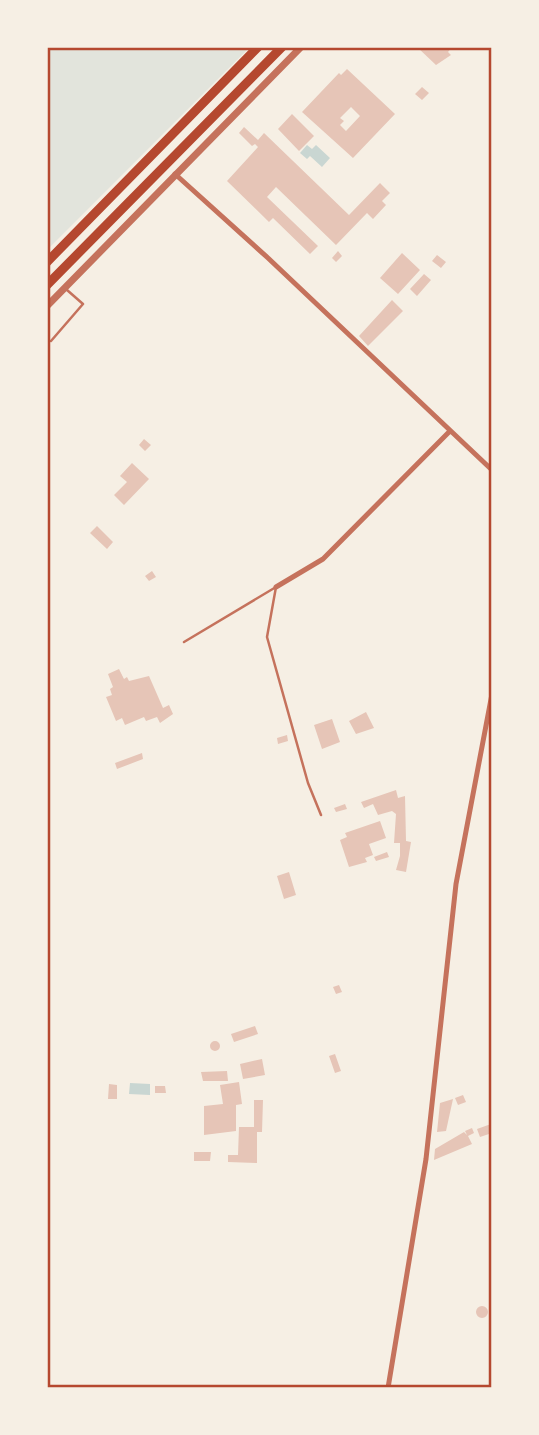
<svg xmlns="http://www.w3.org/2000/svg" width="539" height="1435" font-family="'Roboto Condensed',sans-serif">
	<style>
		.green { fill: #e2e4dc }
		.water { fill: #c9d6d2 }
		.building { fill: #e6c5b7; fill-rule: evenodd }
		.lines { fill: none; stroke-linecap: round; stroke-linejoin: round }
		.service { stroke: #c5725c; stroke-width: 2.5 }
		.minor { stroke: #c5725c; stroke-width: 5 }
		.tertiary { stroke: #c5725c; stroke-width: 7 }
		.trunk { stroke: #b5482f; stroke-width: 9 }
		.neatline { fill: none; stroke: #b5482f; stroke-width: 2.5 }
	</style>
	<rect width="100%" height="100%" fill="#f6efe4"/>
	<path class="green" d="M47,47H250L47,250Z"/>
	<path class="water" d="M307,145L312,149L316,145L330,158L322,167L310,156L307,159L300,153Z
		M130,1083L150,1084V1095L129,1094Z"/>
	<path class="building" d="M417,47H452L448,52L451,55L436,65Z
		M347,69L395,114L353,158L302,112L339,73L341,75ZM351,107L360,116L346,131L340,125L344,121L340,118Z
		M422,87L429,93L422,100L415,94Z
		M292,114L314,136L299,151L278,129Z
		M244,127L258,140L264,133L349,215L380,183L390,193L382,201L386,205L373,219L367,213L336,245L276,187L267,197L318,246L310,254L273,218L269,222L227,181L258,147L255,144L252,146L239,133Z
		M338,251L342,256L336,262L332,258Z
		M402,253L420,270L398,294L380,278Z
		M437,255L446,262L441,268L432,261Z
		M424,274L431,280L417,296L410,289Z
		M392,300L403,311L368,346L359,336Z
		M144,439L151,445L145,451L139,445Z
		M132,463L149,479L124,505L114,495L127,482L120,476Z
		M97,526L113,542L107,549L90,533Z
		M152,571L156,577L149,581L145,576Z
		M119,669L124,679L127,677L129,681L149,676L163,708L169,705L173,714L160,723L157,717L146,721L144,717L125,725L122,718L116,721L106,697L112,695L110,689L113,687L108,674Z
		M366,712L374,728L356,734L349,721Z
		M332,719L340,742L322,749L314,725Z
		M287,735L288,741L278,744L277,738Z
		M142,753L143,759L117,769L115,763Z
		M396,790L398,798L405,796L406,841L411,842L406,872L396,870L400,856V843H394L396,814L392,811L378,815L373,804L364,808L361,802Z
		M345,804L347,809L336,812L334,808Z
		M380,821L386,838L369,844L373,855L365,858L367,862L349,867L340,840L347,837L345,833Z
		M387,852L389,857L376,861L374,857Z
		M289,872L296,895L284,899L277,876Z
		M339,985L342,992L336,994L333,987Z
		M255,1026L258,1034L234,1042L231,1034Z
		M210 1046a5 5 0 1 1 10 0a5 5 0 1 1-10 0Z
		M335,1054L341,1071L335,1073L329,1056Z
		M262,1059L265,1075L243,1079L240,1064Z
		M227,1071L228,1081H203L201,1072Z
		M239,1082L242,1104L236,1105V1131L204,1135V1106L223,1104L220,1085Z
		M109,1084L117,1085V1099H108Z
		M155,1086H165L166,1093H155Z
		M463,1095L466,1102L458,1105L455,1098Z
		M453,1099L446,1131L437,1132L440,1103Z
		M254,1100H263L262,1132H257V1163L228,1162V1155H238L239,1127H254Z
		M491,1124L492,1133L480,1137L477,1129Z
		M472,1128L474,1133L468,1136L472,1144L434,1160L435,1149L464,1132L467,1135L465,1131Z
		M194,1152H211L210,1161H194Z
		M476 1312a6 6 0 1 1 12 0a6 6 0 1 1-12 0Z"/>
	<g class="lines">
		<path class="service" d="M51,341L83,304L67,290
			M276,587L267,637L308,783L321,815
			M184,642L276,587"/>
		<path class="minor" d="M175,174L268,258L492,470
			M276,587L323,559L449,432
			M388,1388L426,1159L456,884L492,694"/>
		<path class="tertiary" d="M47,306L301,47"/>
		<path class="trunk" d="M47,262L258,47
			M47,285L282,47"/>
	</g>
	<rect width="539" height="1435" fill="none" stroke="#f6efe4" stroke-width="98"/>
	<rect x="49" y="49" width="441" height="1337" class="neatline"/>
</svg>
